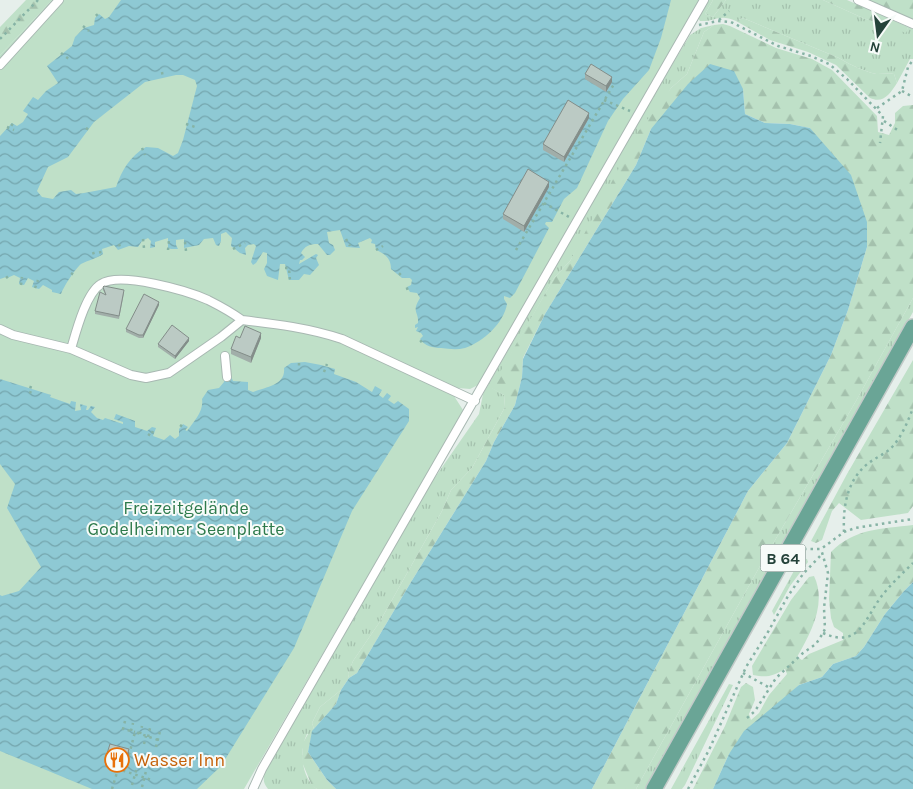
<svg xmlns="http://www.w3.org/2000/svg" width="913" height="789" font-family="Karla,sans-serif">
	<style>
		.grass { fill: url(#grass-tufts) }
		.forest { fill: url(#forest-firs) }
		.park { fill: #bfe0c8 }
		.water { fill: url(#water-waves); fill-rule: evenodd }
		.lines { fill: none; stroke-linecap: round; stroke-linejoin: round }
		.service-casing { stroke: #a8b8b2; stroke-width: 10 }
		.primary-casing { stroke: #c2cac8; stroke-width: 18 }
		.path { stroke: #86b3a5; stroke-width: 2.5; stroke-dasharray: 2.5 4; stroke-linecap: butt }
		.service { stroke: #fff; stroke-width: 8 }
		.primary { stroke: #6aa596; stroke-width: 15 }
		.wall { fill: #a1aea9 }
		.shaded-wall { fill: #838d89 }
		.building { fill: #bbcac4; stroke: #838d89 }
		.labels { text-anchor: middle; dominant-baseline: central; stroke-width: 4; stroke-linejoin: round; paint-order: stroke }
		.shield { fill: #f7fbf9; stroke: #637a73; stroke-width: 1 }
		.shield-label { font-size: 16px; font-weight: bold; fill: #24423a }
		.park-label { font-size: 18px; fill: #2d7a4b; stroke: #f7fbf9 }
		.food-label { font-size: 18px; fill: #c56008; stroke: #f7fbf9; text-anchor: start }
	</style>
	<defs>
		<pattern id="grass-tufts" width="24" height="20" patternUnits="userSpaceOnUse" patternTransform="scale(1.25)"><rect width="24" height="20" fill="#bfe0c8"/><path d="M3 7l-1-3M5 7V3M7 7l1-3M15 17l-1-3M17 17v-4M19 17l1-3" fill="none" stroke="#a4c1ad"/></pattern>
		<pattern id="forest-firs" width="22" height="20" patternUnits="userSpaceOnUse" patternTransform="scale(1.25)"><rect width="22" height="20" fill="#bfe0c8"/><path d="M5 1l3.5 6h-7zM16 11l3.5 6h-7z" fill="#a4c1ad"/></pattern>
		<pattern id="water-waves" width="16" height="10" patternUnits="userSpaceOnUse" patternTransform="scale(1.25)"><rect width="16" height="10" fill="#8ec9d4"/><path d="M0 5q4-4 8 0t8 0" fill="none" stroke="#74a5ad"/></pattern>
	</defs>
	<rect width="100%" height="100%" fill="#e6efeb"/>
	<path class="grass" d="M708,0H713L705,14L713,17L726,0H823L863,18L906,32L908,27L913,29V59H910L897,83L894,74C888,73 883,74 878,74C870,74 846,63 839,58L743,18L736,21C719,13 715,22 700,21L698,18Z
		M714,25L704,32L687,74L671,88L570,261L554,278L492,388L504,395L505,407L472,468L451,490L442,511L379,623L353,661L348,674L349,678L341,690L320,707L312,723L314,729L312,734H307C299,750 301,778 317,789H268C263,783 263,779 265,772L429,486L479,414L483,394L651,100L690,35L701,28Z
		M913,298V312L645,789H636L760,566L856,401Z
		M801,558L807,559L808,562L790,586L774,615L772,611Z
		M729,684L733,685L685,785L682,789H671Z"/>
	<path class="forest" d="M26,0H52L0,55V27Z
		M713,0H726L713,17L705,14Z
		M823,0H847L908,27L906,33L863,18Z
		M866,0H913V21Z
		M743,18L839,58C846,63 870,74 878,74C883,74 888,73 894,74L897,83C890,94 883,104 870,98L836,65L808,52L770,40L736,21Z
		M723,24L730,26L776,48L812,59L832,70L877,116L878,132L889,135L895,123V113L903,106L913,105V298L856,401L760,566L636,789H592L748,491L787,443L831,355L848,310L867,247L810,128L790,124L765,123L745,114L743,89L651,129L636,165L545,314L523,358L522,377L515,405L494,442L486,461L411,582L357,673L349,678L348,674L353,661L379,623L442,511L451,490L472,468L505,407L504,395L491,388L554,278L570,261L638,132L671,88L687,74L704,32L714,25Z
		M913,360V506L908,513L861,520L839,503L832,511L822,540L816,543L811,541L847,474Z
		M913,525V582L904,591L885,614L864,647L856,656L833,664L822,677L799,685L729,754L713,789H693L725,726L741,687L746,683L753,687L755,700L749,714L751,720L759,713L769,695L787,674L785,669C773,676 767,678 753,675L752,666L791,600L809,577L814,576C827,603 811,633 797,657L802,660L809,654L843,640V633L834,627L831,618L829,599L831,552C855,528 881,529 913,525Z
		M341,690L336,704L314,729L312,723L320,707Z
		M308,734H312L308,752L327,780L336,789H317L312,786L302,762L303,743Z"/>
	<path class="park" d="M52,0H700L480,384L470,389L458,388L454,396L463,410L461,416L244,789H0V55Z"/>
	<path class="water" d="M121,0H671L661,38L649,70L623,99L608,121L577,188L564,199L552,222H546L545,224L549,228L515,293L510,298L504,296V299L507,304C504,323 483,342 465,348C457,350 449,349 441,348C434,348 424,346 420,339L423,336L421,333L416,331L418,327L415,328V325L418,323C419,311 411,313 420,298L417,293L410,292L407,287L411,285L412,280L410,278H402L391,269C391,258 385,254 376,250L375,244L371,243L372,240L370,238L358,243L360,248L346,247L340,230L327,232L329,243L333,245L335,250L330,255H327L318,244C309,244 305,246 301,253L305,257L302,260H300L299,264L316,254L318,255L316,258L319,265L310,275L304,274L299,280H289L285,264H280L278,280L267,276L264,269L267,263V253L263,252L256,263L253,265L251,262L256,246L254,244L248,245L245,248L246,255L240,253L231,246L232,238L226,232L221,234V241L219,246L216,245L213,238L204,239L199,245L184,248V239L176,240V245L178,249H171L168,248V238L155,242V247L150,248L151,241L148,238L142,241L138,247L129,246L118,250L114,245L102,249L103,254C96,259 88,260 81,264C75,269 64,286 61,294L52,292V290L43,285L39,289L32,287L34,281L28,278L24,285L19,284L20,278L14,275L7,278L6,277L0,279V136L12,123L17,126L23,122L28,114L23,111L33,97L38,100L46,91L58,83L47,66L72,46L75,37L84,28L94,25L95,18L99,14L105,19L109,17ZM176,75H183L195,80L197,86L183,140L178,153L173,156L158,148L146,147C130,156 122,170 116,187L84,193L76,194L71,190L59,192L53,199L42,197L37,191L48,167L68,157L94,122L145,82Z
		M710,64L734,71L743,89L745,114L765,123L790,124L810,128L851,175L867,222V247L848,310L831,355L787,443L748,491L592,789H336L327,780L308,752L312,731L336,704L341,690L349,678L357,673L411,582L486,461L494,442L515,405L522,377L523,359L545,314L636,165L651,129L688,84Z
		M305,362L321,365L335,369L334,374L356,382L372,392L375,386L382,390L379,395L383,398L387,393L391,396L388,400L394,404L398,401L409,409V421L352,511L294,648L221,766L197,789H92L0,751V595L2,596L19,591L41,567L7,508L15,484L0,464V379L51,395L50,397L70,404L71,401L76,402L75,411L81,410L80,404L87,406L86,410H88L91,406L95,407L91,412L97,418L103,420L105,418L123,424V422L114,419L116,414L135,421V427L147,431L152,427L156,428L153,436L164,440L170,435L175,439L179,436V429L183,424L188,427L185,430L187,431C194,421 204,411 202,399L208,390L219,388L224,382V375L230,374L233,381L248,382V390L253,392C266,387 286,385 284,368L291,363Z
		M913,582V789H713L729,754L744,731L799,685L822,677L833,664L856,656L864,647L885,614L904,591Z"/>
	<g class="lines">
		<g class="service-casing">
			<path id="service" d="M858,0L913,24
				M0,65L59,0
				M0,329L13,335L71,349L131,375L146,378L169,373L221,337L242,320C276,324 309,328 342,339L475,401
				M71,349C76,332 86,293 101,284C120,271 188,291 208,300C220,306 231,312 242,320
				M225,356L227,377
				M253,789L262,769L704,0"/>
		</g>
		<g class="primary-casing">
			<path id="primary" d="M654,789L913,327"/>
		</g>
		<path class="path" d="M96,14L99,18
			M719,20L729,11
			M699,25L718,21L731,22L778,46L811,56L829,64L847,79L883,116L880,143
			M83,26L89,31
			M0,39L38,0
			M61,53L69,59
			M162,72L163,78
			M902,91L913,97
			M604,100L630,111
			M877,108L902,91L908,67L913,60
			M884,121L899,131
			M11,124L16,128
			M186,124L195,127
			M7,127L14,130
			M86,128L89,130
			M142,148L145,155
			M544,203L569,217
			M143,239L144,248
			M346,239L350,246
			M185,242L186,251
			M119,244L121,250
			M233,249L245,243
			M168,250L169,240
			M376,250L383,246
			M516,250L614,84
			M100,251L101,256
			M93,252L95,258
			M285,268H289L290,281
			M71,273L74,275
			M399,275L403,271
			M6,278L11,274
			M21,285L22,277
			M35,288L38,280
			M406,289L409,288
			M420,342L424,339
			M299,363V368
			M324,372L327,364
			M31,386L29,392L33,393
			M180,425L186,429
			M148,434L151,436L154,428
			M844,532C843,509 846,484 864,467C872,459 882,456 890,449C901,439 908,421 913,408
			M804,549H821L844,532L855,528L913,519
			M823,633C859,649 864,620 881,597C890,585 902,574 913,563
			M743,673L770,688
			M747,718L755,711L776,678L803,653L816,644L823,633L825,629L824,608L828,573L821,549
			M125,721L123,729L135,732
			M131,731L133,723
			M140,734L142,726
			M148,737L150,728
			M144,744L146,736
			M156,747L160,731
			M129,755L135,732L158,740
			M132,785L138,764
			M142,787L147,767
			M112,789L118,769L152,780
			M688,789L709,750L746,667L768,632L788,596L803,574L823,553"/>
		<use href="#service" class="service"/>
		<use href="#primary" class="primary"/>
	</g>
	<path class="wall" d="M585,74L612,82L606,92L585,79Z
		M589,118L564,162L543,150V144Z
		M549,187L524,232L503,219V214Z
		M103,287L124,293L119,319L95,314V311L105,294L103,290Z
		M159,305L143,338H139L126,332V329Z
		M240,338H261L251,363L231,354V349Z
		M189,341L175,359L158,347V344Z
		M129,755L124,771L105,766V760Z"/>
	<path class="shaded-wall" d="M612,77V82L606,92V86Z
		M589,113V118L564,162V157Z
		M549,182V187L524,232V226Z
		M159,302V305L143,338V335Z
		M261,333V338L251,363V357Z
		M189,338V341L175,359V356Z
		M129,749V755L124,771V766Z"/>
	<path class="building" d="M591,64L612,77L606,86L585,74Z
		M568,100L589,113L564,157L543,144Z
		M528,169L549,182L524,226L503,214Z
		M104,286L124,290L119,316L95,311L100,292L106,295L103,287Z
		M144,294L159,302L143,335H139L126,329Z
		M172,325L189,338L175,356L158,344Z
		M245,326L261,333L251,357L231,349L236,336L240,338Z
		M110,744L129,749L124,766L105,760Z"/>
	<defs>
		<g id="restaurant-ring" transform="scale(1.25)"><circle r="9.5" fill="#f7fbf9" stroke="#e8710a" stroke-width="1.5"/><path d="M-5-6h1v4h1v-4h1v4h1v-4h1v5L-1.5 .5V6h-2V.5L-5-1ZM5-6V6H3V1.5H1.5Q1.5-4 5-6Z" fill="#e8710a"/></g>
	</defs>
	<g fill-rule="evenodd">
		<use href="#restaurant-ring" x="117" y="760"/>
	</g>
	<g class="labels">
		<rect class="shield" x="760.5" y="544.5" width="45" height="27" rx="4"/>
		<g class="shield-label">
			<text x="783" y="558">B 64</text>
		</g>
		<g class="park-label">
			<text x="186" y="508">Freizeitgelände<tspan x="186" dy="21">Godelheimer Seenplatte</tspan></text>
		</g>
		<g class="food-label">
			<text x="134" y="760">Wasser Inn</text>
		</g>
	</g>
	<g transform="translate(878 35) rotate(194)" stroke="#f7fbf9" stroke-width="4" paint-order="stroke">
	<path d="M0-4L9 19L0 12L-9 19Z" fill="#24423a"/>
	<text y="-8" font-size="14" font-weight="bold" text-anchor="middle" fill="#24423a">N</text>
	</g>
</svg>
